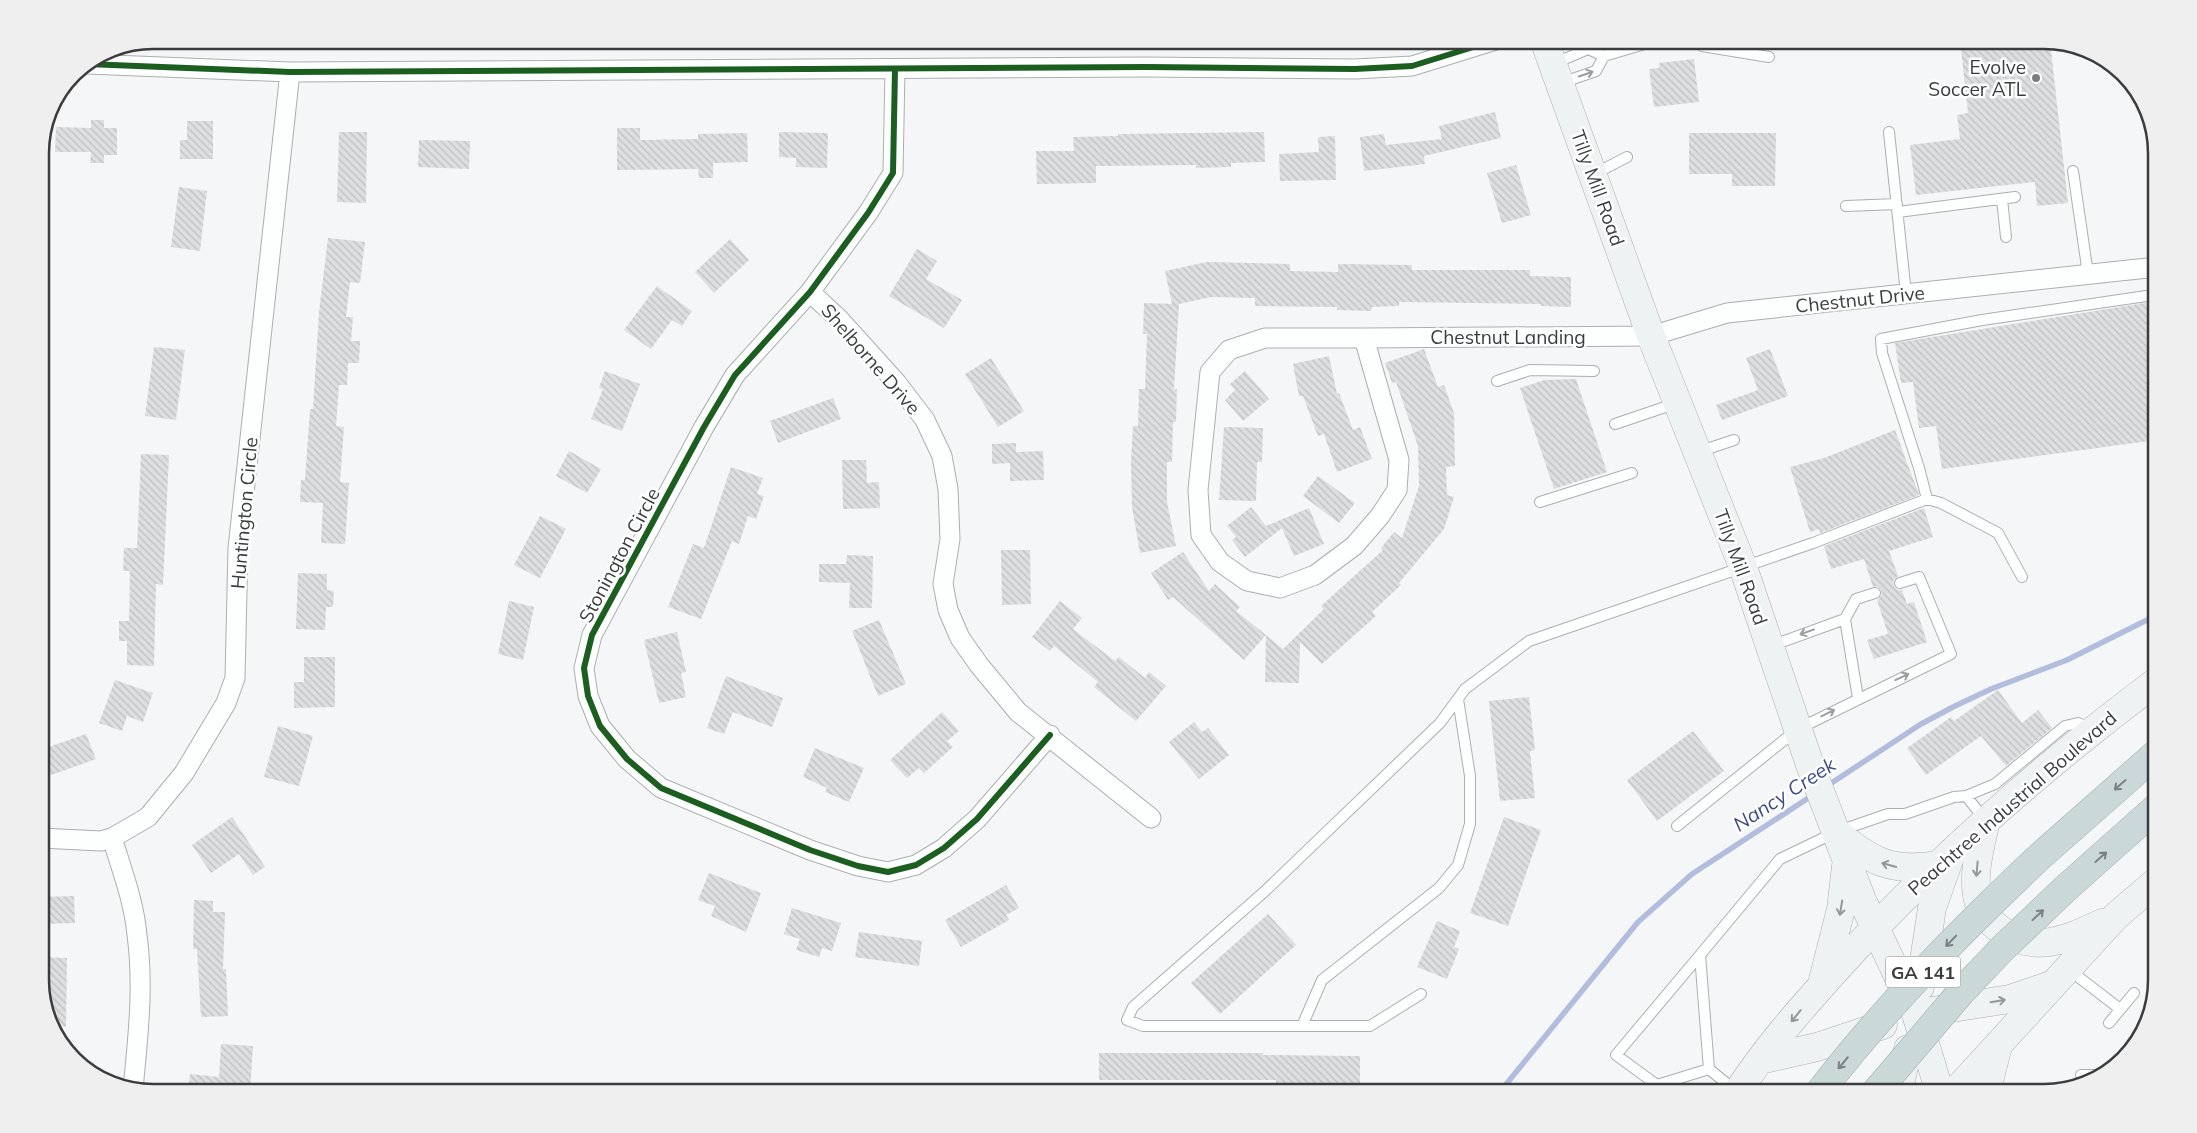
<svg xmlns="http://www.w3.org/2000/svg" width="2197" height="1133" font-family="Mulish,sans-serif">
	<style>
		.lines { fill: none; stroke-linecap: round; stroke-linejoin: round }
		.stream { stroke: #b2bcdc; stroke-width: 5.5 }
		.building { fill: url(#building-back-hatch) }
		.lane-casing { stroke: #adaeaf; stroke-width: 12 }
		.street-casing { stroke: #adaeaf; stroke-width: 21 }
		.secondary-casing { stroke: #adaeaf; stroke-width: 29 }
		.highway-casing { stroke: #9eadad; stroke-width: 29 }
		.lane { stroke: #fdfefe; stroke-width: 10 }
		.street { stroke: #fdfefe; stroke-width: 19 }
		.secondary { stroke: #eef2f2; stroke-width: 28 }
		.highway { stroke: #cad8d7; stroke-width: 28 }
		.highway-bridge-casing { stroke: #9eadad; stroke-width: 29; stroke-linecap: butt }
		.highway-bridge { stroke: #cad8d7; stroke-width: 28 }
		.cycleway-casing { stroke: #fff; stroke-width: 9 }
		.cycleway { stroke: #1b5e20; stroke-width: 6 }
		.oneway { stroke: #9c9d9e }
		.oneway2 { stroke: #7b8282 }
		.oneway3 { stroke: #949798 }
		.poi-dot { fill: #7b7d7e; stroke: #fff; stroke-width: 2 }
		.labels { text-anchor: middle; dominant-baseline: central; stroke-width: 5; stroke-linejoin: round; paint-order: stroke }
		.shield { fill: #fff; stroke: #757677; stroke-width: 1 }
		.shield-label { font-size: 18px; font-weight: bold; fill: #3a3c3d }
		.poi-label { font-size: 19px; fill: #3a3c3d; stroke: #fff; text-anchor: end }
		.street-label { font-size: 19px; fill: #3a3c3d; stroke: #fff }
		.water-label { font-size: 20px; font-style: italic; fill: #3e4b87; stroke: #fff }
		.rim { fill: none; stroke: #3a3c3d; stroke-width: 2.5 }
	</style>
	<defs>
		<pattern id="building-back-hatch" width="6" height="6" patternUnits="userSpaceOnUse" patternTransform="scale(1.25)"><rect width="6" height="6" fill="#dddedf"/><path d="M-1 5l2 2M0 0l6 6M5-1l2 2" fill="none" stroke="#bebfc0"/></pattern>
	</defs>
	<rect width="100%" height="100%" fill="#f4f6f7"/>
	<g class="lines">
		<path class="stream" d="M1827,786L1921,724L1955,706L1991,689L2067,660L2157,615
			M1499,1093L1638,922L1692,874L1813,795"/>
	</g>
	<path class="building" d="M1960,40L2050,41L2068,203L2037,206L2035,182L1916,195L1910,145L1960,139L1957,115L1968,113Z
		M1694,59L1699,102L1654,107L1649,69L1659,68V63Z
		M1495,112L1501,138L1424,156L1425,164L1364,171L1360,137L1384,134L1386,145L1442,139L1439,126Z
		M91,120H104V128H117V155H104V163H90L91,152H55L56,127L91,128Z
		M187,121H213V159H180V140H187Z
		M617,128H640V140L698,139V134L747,133L748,162L713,163V178H699L698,169L617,170Z
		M339,132H367L366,203L337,202Z
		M779,132L828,133L827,168L796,167V158L779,157Z
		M1264,132L1265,162L1231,163V167L1196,168V165L1096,166V183L1037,184L1036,151H1074L1073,137L1118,136V134Z
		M1689,133H1776L1775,186H1732V174H1689Z
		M1335,136L1336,180L1280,181L1279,154L1319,152L1318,137Z
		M419,140L470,141L469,169L418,167Z
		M1516,165L1531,215L1502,223L1487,173Z
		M179,187L207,191L200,251L171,247Z
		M328,238L365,242L360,283L350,282L346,317H353L351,341H360L359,363H348L347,385H339L336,426L344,427L340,482L349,483L345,544L321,543L323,503L300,502L301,480H305L310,409H313L319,312Z
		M730,239L749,260L714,293L695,272Z
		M917,249L937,261L926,279L962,300L944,328L889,296Z
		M1207,262L1290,264V271L1338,272V264L1412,265V270H1530V276L1571,277V307L1541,306V304L1399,302V306L1372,307L1371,311L1337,310V307L1255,306V298L1211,297L1179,304L1174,389H1177L1176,422H1173L1172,462H1167V502L1176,546L1140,553L1132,507L1131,461L1133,426H1138L1139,389H1145L1147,334H1143L1144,303L1172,304L1165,271Z
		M657,286L692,311L682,326L672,320L651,349L624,330Z
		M2157,301V440L1942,469L1936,426L1919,428L1913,382L1901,383L1895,343Z
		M154,347L185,350L176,420L145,416Z
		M1424,349L1438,387L1444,385L1454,413L1455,466L1446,467L1447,495L1454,497L1444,529L1399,583L1401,585L1372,612L1376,616L1322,664L1300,642L1299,683L1265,682L1266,635L1283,649L1324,609L1321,606L1383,550L1381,548L1394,532L1402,538L1419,486L1418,446L1396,382L1392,383L1385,363Z
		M1770,349L1788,396L1722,420L1716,405L1758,390L1746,358Z
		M1329,356L1337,394L1339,393L1353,430L1360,427L1372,459L1337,472L1324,434L1318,436L1303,396H1299L1293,364Z
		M991,358L1024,411L998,427L965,374Z
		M605,371L640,384L622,431L591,419L603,389L599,388Z
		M1245,371L1269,399L1243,421L1225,400L1235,390L1230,384Z
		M1576,379L1607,472L1554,489L1520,388L1545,380Z
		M833,398L841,419L778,443L770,421Z
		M1224,427L1263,428L1262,462H1257L1256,501L1219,500Z
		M1895,430L1919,495L1820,533L1819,529L1810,532L1790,467L1824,458Z
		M1016,443V452L1043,451L1044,480L1010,481V463L992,464V444Z
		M569,451L601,469L587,493L556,476Z
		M141,454L169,455L163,585L156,584L154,666L127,665V641H119V621H129L130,571H123L124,548H137Z
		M842,460H866L867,483L879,482L880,508L843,509Z
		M731,467L763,478L757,494L764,496L756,519L748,516L739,544L732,541L701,619L668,607L693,544L704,548Z
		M1318,476L1355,503L1339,523L1303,496Z
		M1251,507L1266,526L1309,508L1324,544L1294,556L1282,528L1245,557L1232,540L1236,537L1227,526Z
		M1924,508L1933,537L1889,551L1898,576L1893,581L1894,586L1898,590H1902L1907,604L1914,602L1927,642L1874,659L1867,640L1888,634L1877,600L1882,595L1881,590L1877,586L1873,587L1864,559L1831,569L1824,546Z
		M540,516L566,529L540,578L514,565Z
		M1001,550H1030L1031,604L1002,605Z
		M1183,552L1209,591L1215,584L1240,607L1236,611L1266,635L1244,660L1173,597L1168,600L1151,573Z
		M847,555L873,556L872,608H849L850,583L819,582V564H846Z
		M298,573L327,574V590L334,591L333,607H326L325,630L296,629Z
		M509,601L534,607L523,660L498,654Z
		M1060,601L1082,618L1073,629L1115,661L1119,657L1145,678L1149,672L1166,686L1136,721L1094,687L1098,682L1054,646L1050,651L1032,637Z
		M879,620L906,684L878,696L852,631Z
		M677,632L686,672L681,673L686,697L659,703L644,640Z
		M304,657H335V707L294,708V682H304Z
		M726,676L783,698L772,727L733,712L724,734L707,728Z
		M115,680L153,693L143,722L127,716L122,731L99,723Z
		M1998,690L2022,723L2038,710L2052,728L2006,766L1981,736L1926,775L1907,748L1951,717L1954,721Z
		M1529,697L1535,750L1530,751L1535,798L1500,801L1489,701Z
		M942,712L959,731L947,741L953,747L924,773L919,768L907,778L890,760Z
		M1194,722L1202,732L1208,728L1229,755L1199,779L1169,742Z
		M278,726L313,736L299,786L264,777Z
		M1693,731L1724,771L1657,821L1627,780Z
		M86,734L96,759L40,779V750Z
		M815,748L864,768L849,802L825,792L827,788L803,777Z
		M232,817L265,867L253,875L239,854L211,873L192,845Z
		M1504,817L1541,830L1508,926L1470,913Z
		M709,873L761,893L746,932L711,916L715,906L698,900Z
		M1006,885L1019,908L1006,915L1009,920L961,947L945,920Z
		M74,896L75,923L40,924V897Z
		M194,900L213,901V912H225L223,969H226L228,1016L201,1017L197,949H193Z
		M792,908L841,923L832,951L822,948L819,957L796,950L800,939L784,934Z
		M1268,914L1296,945L1220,1014L1191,983Z
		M1437,921L1460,931L1454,947L1459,949L1447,979L1417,967Z
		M859,932L922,941L919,966L855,957Z
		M40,957L67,958L66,1027L53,1026L40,988Z
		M221,1044L253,1046L250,1093L188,1092L190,1074L219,1077Z
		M1099,1053H1263V1055L1360,1056V1083H1276V1080H1099Z"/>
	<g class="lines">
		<g class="lane-casing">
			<path id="lane" d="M1702,46L1769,57
				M1553,64L1588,49L1604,56L1658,40
				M1561,83L1596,71L1604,56
				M1889,132L1906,294
				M2073,171L2088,274
				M1594,174L1627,157
				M2002,199L2006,237
				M1846,206L1897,204
				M1898,212L2015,197
				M1497,381L1530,370L1594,371
				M1615,424L1677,403
				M1698,452L1734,440
				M1927,499L1919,468L1882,353L1881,339L1982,320L2153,295L2157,292
				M1540,502L1632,473
				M1771,646L1845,619
				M1858,698L1845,619L1856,599L1875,593
				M1966,796L1995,784L2065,726L2078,723L2093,729
				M1677,826L1798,729L1951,654L1919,577L1900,583
				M1700,955L1616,1055L1657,1085L1709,1069
				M2068,969L2120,1009
				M1421,994L1370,1026H1143L1127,1020L1133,1007L1264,892L1440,723L1465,689L1529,641L1813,543L1927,499L1941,503L1998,533L2022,577
				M2109,1023L2134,993
				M1302,1026L1322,980L1439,888L1458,865L1470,824V776L1458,699
				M2081,1075H2103
				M1737,1092L1709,1069L1700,955L1780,859L1836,832L1888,814H1905L1954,797L1966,796L1986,821"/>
		</g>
		<g class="street-casing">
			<path id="street" d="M87,64L290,72L1147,67L1355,69L1412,66L1496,40
				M895,69L893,173L868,213L810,292L735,375L704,427L592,635L584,668L588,696L600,726L627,759L661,788L810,850L858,866L888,872L916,865L944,848L977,819L1050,735
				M810,292L840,320L896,382L925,420L942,456L948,489L950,539L943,584L948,610L960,638L979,665L1018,712L1151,818
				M1265,338H1364L1399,460L1397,490L1380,516L1354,546L1315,575L1280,588L1247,581L1220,562L1201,535L1198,490L1210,372L1229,350Z
				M1364,338L1651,336L1727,313L2157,267
				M40,838L101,841L112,838L148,817L184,773L226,703L235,678L238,548L290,72
				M112,838C122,870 134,902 137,935C144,986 138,1037 133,1089"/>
		</g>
		<g class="secondary-casing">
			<path id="secondary" d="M1544,40L1651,336L1743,567L1810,765L1862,900L1916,1014L1940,1093
				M1986,821C1980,847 1971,878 1979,904C1982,914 1991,922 1998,928C2034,955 2066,940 2102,923
				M1836,832C1870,861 1892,873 1937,865
				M1823,980L1841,909L1846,866
				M1920,987L1932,908L1950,857
				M1932,1011L2010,999L2051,985
				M1760,1060L1817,1047L1883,1025
				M1737,1093C1765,1049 1800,1010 1834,972C1931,864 2041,768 2157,681
				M1898,1093L1908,1049
				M1954,1093L2116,916L2157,881
				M1986,1093L1998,1046"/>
		</g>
		<g class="highway-casing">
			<path id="highway" d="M2037,859L2157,753
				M2065,889L2157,807"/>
		</g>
		<use href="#lane" class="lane"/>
		<use href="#street" class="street"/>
		<use href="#secondary" class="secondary"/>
		<use href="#highway" class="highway"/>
		<g class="highway-bridge-casing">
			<path id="highway-bridge" d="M1819,1093C1884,1008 1959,933 2037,859
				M1875,1093L1961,992L2002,949L2065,889"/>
		</g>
		<use href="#highway-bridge" class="highway-bridge"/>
		<g class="cycleway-casing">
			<path id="cycleway" d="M87,64L290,72L1147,67L1355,69L1412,66L1496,40
				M895,69L893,173L868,213L810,292L735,375L704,427L592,635L584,668L588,696L600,726L627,759L661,788L810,850L858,866L888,872L916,865L944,848L977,819L1050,735"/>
		</g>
		<use href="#cycleway" class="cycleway"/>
	</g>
	<defs><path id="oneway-shaft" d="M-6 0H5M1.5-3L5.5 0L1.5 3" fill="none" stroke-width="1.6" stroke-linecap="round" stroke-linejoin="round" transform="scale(1.25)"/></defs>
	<g class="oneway">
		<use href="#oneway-shaft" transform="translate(1586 74) rotate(-19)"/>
		<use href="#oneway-shaft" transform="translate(1807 632) rotate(160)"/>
		<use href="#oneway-shaft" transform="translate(1902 677) rotate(-25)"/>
		<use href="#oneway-shaft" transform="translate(1828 713) rotate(-27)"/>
	</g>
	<g class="oneway2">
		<use href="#oneway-shaft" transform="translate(2120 785) rotate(139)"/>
		<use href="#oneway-shaft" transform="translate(2101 857) rotate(-42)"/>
		<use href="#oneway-shaft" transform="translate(2038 915) rotate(-43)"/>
		<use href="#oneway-shaft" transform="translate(1951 941) rotate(134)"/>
		<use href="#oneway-shaft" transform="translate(1843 1063) rotate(130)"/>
	</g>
	<g class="oneway3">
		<use href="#oneway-shaft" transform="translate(1889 865) rotate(-164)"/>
		<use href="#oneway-shaft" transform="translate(1977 869) rotate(95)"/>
		<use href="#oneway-shaft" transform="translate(1841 908) rotate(99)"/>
		<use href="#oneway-shaft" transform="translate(1998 1001) rotate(-9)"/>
		<use href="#oneway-shaft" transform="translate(1796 1016) rotate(129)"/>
	</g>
	<circle class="poi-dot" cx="2036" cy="78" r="5"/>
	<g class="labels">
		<rect class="shield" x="1885.5" y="956.5" width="75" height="31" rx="4"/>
		<g class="shield-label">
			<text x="1923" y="972">GA 141</text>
		</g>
		<g class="poi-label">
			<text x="2026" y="67">Evolve<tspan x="2026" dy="22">Soccer ATL</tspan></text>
		</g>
		<g class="street-label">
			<text transform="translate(1598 188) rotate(70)">Tilly Mill Road</text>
			<text transform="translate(1860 299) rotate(-6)">Chestnut Drive</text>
			<text x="1508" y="337">Chestnut Landing</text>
			<text transform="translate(871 359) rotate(49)">Shelborne Drive</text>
			<text transform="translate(244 513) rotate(-85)">Huntington Circle</text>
			<text transform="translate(619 555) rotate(-62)">Stonington Circle</text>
			<text transform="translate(1741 567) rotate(70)">Tilly Mill Road</text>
			<text transform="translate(2012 803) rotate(-41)">Peachtree Industrial Boulevard</text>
		</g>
		<g class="water-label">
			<text transform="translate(1784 794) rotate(-33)">Nancy Creek</text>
		</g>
	</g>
	<path d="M0 0H2197V1133H0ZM153 49H2044A104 104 0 0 1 2148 153V980A104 104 0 0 1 2044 1084H153A104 104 0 0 1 49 980V153A104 104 0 0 1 153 49Z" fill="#efefef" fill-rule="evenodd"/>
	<path class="rim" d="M153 49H2044A104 104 0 0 1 2148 153V980A104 104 0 0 1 2044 1084H153A104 104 0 0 1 49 980V153A104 104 0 0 1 153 49Z"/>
</svg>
